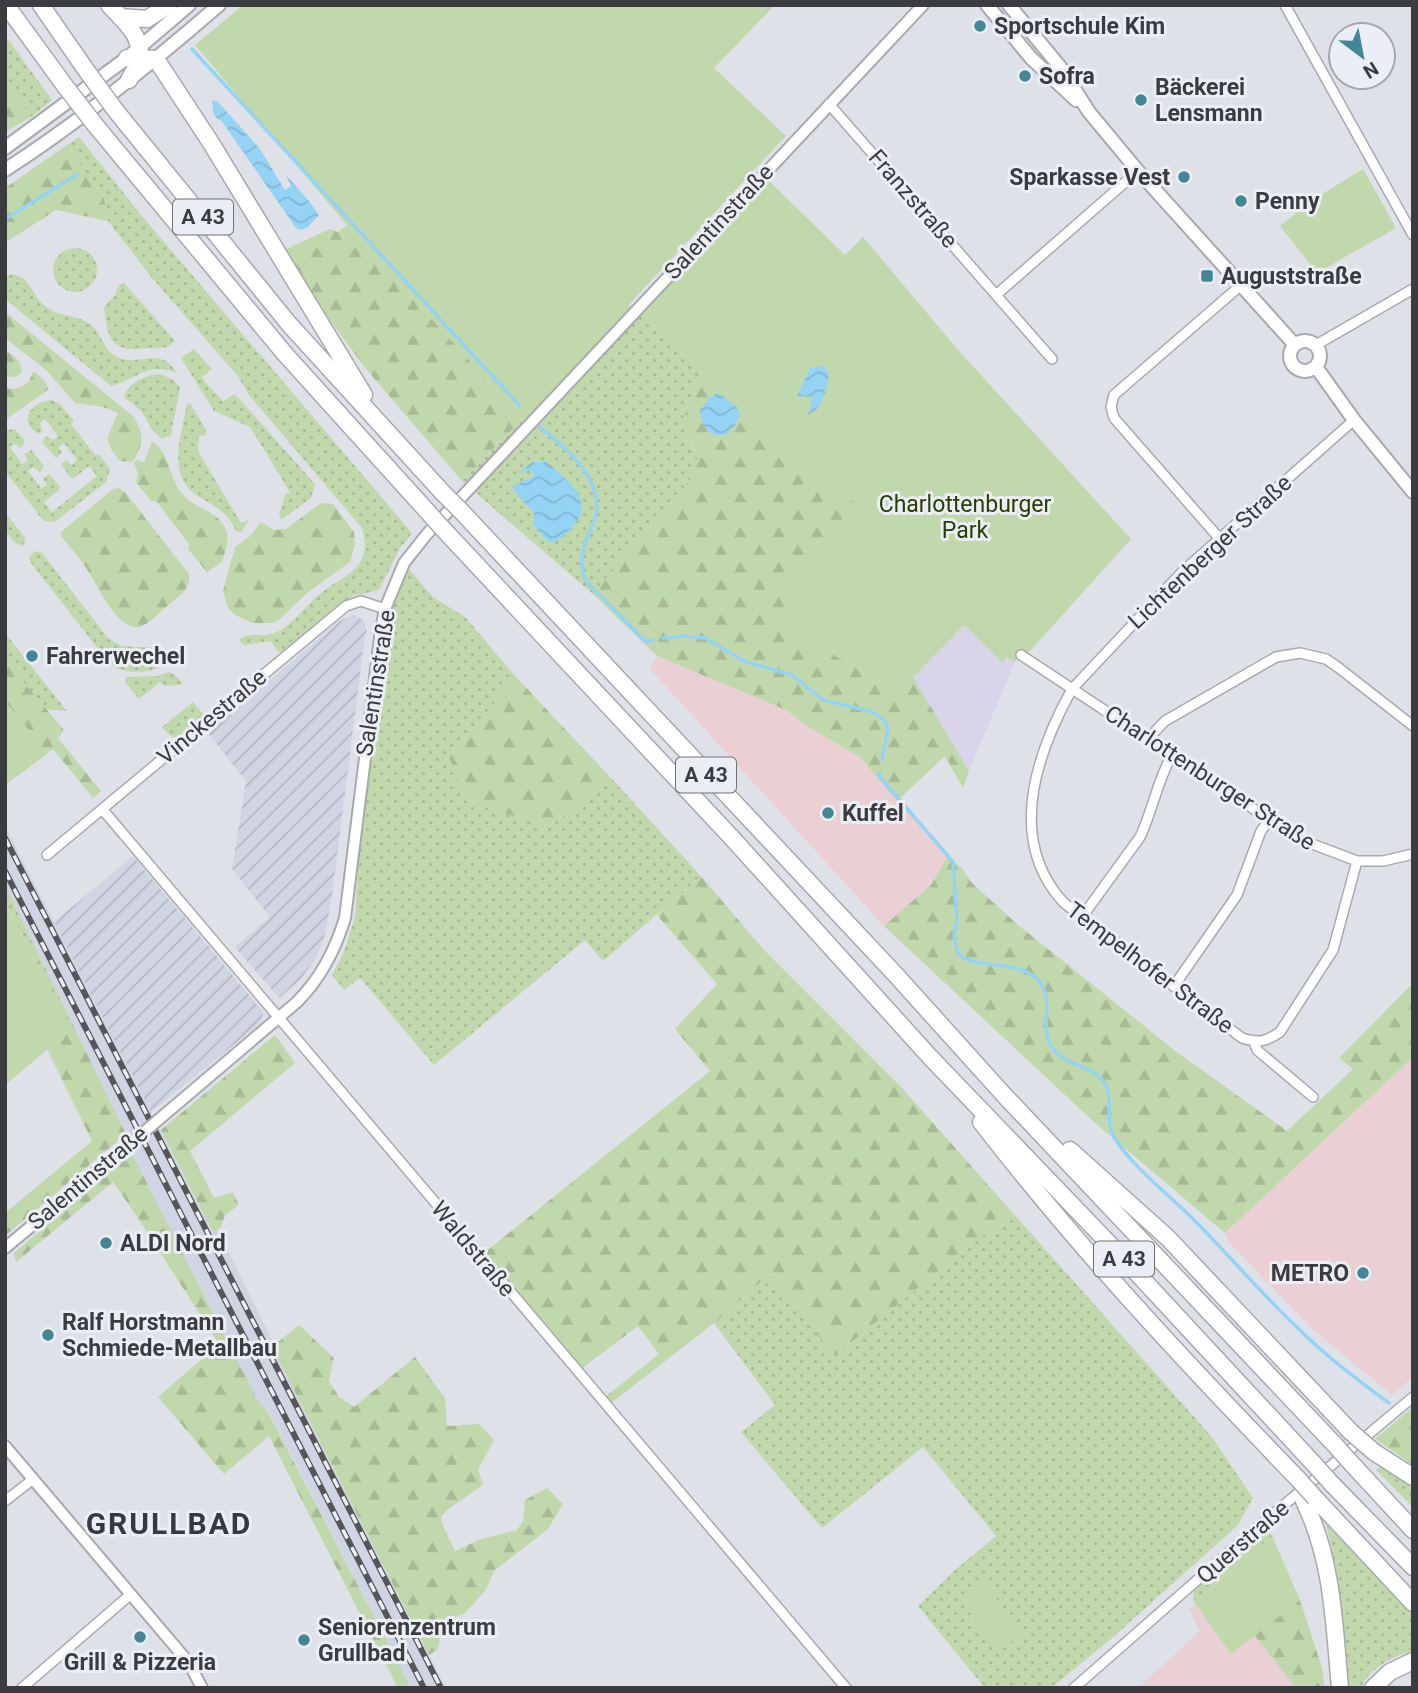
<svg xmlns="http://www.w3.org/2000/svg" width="1418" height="1693" font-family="Roboto,sans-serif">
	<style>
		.commercial { fill: #ead0d4 }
		.industrial { fill: url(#industrial-furrows) }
		.education { fill: #d9d4ea }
		.built { fill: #cfd5e2 }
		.grass { fill: url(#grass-dots) }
		.forest { fill: url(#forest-firs) }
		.green { fill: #c1d8ac }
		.water { fill: url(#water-waves) }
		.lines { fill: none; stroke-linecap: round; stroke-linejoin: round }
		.stream { stroke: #95d3f5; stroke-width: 3.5 }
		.minor-casing { stroke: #a6a9af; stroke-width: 12 }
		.tertiary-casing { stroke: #a6a9af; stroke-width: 14 }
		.secondary-casing { stroke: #a6a9af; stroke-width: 16 }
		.motorway-casing { stroke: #a6a9af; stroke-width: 19 }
		.minor { stroke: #fff; stroke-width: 9 }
		.tertiary { stroke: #fff; stroke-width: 10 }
		.secondary { stroke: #fff; stroke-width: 12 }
		.motorway { stroke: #fff; stroke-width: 16 }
		.rail-casing { stroke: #55565a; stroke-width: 6 }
		.rail { stroke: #ebeef5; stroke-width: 3.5; stroke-dasharray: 10; stroke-linecap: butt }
		.tertiary-bridge-casing { stroke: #a6a9af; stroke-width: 14; stroke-linecap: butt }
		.motorway-bridge-casing { stroke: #a6a9af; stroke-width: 19; stroke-linecap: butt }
		.tertiary-bridge { stroke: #fff; stroke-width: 10 }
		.motorway-bridge { stroke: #fff; stroke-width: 16 }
		.poi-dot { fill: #438696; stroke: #ebeef5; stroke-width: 2.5 }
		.labels { text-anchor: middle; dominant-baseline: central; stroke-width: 6; stroke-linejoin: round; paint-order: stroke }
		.shield { fill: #ebeef5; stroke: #707176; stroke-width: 2 }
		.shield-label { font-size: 21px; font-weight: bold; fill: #3b3c3f }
		.poi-label { font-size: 23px; font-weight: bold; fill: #3b3c3f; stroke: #ebeef5; text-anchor: start }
		.street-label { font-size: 23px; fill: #3b3c3f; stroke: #ebeef5 }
		.park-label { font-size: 23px; fill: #273f03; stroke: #ebeef5 }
		.district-label { font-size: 30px; font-weight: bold; letter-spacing: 2px; fill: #37393e; stroke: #ebeef5 }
	</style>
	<defs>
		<pattern id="industrial-furrows" width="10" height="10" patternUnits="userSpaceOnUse" patternTransform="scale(1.75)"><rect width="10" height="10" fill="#cfd5e2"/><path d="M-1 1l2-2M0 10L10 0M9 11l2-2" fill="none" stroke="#b3b8c3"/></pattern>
		<pattern id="grass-dots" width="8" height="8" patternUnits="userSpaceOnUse" patternTransform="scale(1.75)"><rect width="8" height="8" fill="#c1d8ac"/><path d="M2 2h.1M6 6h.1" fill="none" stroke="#a7ba95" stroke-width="1.8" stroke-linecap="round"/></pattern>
		<pattern id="forest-firs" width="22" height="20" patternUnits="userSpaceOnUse" patternTransform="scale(1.75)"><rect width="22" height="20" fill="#c1d8ac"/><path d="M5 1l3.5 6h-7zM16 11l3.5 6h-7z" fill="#a7ba95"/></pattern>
		<pattern id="water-waves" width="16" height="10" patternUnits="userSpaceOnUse" patternTransform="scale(1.75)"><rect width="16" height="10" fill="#95d3f5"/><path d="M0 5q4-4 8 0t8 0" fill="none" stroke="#81b6d3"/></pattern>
	</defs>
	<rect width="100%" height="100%" fill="#dee1e8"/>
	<path class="commercial" d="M657,656L786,710L810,728L861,758L947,858L931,885L884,926L650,669Z
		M1413,1057V1377L1392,1395L1310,1327L1228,1241L1225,1233Z
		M1195,1604L1231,1654L1254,1635L1296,1688H1138L1200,1631L1189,1609Z"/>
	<path class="industrial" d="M354,615L364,621L367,631L365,635L332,896L324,939L315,960L300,980L279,998L235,947L270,917L232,869L246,781L208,733L339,621Z
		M133,856L263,1012L262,1020L258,1025L151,1112L54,922Z"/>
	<path class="education" d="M964,625L1003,663L1006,657L1015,662L969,771L913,677Z"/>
	<path class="built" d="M5,826L213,1232L218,1230L274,1344L272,1347L446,1688H411L268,1410L257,1399L133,1156L136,1154L5,886Z"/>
	<path class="grass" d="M5,35L52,100L31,117L5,80Z
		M79,137L141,215L412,533L399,550L379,590L353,596L344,601L281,652H278L271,641L244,645L239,640C249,631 262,638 275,633C292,625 302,610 316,597C340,575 375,572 362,528L249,395L237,375L152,278L108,221L104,198L67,145Z
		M53 270a22 22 0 1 1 44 0a22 22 0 1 1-44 0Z
		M11,274C31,276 31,295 45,306C59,318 77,314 90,324C102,333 103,350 117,357C139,368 159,344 177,373C147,361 137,380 111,386L5,299V277Z
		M124,283L175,341C167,350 160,347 149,348C112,353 108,342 104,307L115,295L119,285Z
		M628,304L702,372L681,424L698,456L691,479L593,594L462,481L522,419Z
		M194,349L212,369L202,377L204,381L223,401L235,394L315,484L311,498L281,520L279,514L285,495L290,492L250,427L214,411L181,358Z
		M160,374L174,380L180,387L171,435L162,439L152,430L142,412L124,397C128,382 146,375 160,374Z
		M52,400L61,405L74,421L71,424L96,456L99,454L110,469L106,482L56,521L49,522L42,519L5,471V430L15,429L25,441L21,448L14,444L10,447L22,464L28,461L24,454L31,450L44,466L40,472L33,467L28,471L41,488L47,485L43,478L49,474L60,486L59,490L44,502L52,512L97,476L89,466L74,478L70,477L61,464L66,460L72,465L77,460L64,443L59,447L62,453L56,458L42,442L47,436L53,440L58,436L45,419L40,423L42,431L38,434C17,419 32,402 52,400Z
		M190,403L206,430L205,435L199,436L198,451L241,523L249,520L241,532L236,531C228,513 217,507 201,498C165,479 181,436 187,404Z
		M5,512L25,538L24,546L16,544L5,531Z
		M35,551L42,553L108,638L121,646L156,648L165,659L162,666C148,674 122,674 110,664L31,563L29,557Z
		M409,569L433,597L465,617L516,677L449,757L548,827L613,780L701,876L603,961L585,940L434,1065L360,978L344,990L332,975L343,954L355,917L358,865L384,648L392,605Z
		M5,633L67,711L46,709L5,660Z
		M169,672L175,675L183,683L180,685L164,686L160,682L139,699L125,682L126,677L158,676Z
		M193,702L204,715L202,718L179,737H172L162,727Z
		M5,886L74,1027L72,1029L5,903Z
		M1012,1212L1211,1436L1253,1498L1237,1526L1112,1638L1051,1688H985L918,1606L954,1571L996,1536L923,1447L822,1528L741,1432L775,1405L714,1323L770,1274L835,1355Z
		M1380,1467L1413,1485V1507L1376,1470Z
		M1326,1524L1413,1615V1651C1392,1657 1370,1667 1361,1688H1347L1336,1568Z
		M1265,1528L1272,1536L1194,1602L1193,1589Z"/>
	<path class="forest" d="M5,80L31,117L5,132Z
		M67,145L104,198L108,221L56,210L5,243V188Z
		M347,225L522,419L462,481L367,370L326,315L286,249L330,229L338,232Z
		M5,312L134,417C144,433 144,447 132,462L120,461C101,438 108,438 118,413L103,407L75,403L46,370L5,338Z
		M5,350C14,356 20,359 22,371C17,378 13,378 5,376Z
		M33,371L43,379L49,389L5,420V388C19,391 30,385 33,371Z
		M702,372L858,506L782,588L787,629C822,646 855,668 890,687L913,677L969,771L963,788L945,756L897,801L861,758L810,728L786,710L657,656L593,594L691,479L698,455L681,424Z
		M152,441C172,455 168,479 184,496C196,509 219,511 226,530C230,540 225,551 222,562L207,572L188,549L189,544L156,501H151L136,482L138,474L134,463L136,460L144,462Z
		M119,488L125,492L189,574C191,590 178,597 166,607C158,614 146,628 135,627C115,627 95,580 85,566C78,556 69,546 61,536V532L113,489Z
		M321,503L333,504L354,532L355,545L350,562L307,593L278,621L271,623H252L235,615L228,608L223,591L235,547L249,537L261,522L274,530L286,529Z
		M5,660L64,730L58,738L101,791L93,798L53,749L47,754L5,701Z
		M516,677L613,780L548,827L466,801L449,757Z
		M947,858L960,866L972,883L1018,925L1178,1053L1287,1131L1353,1069L1339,1058L1413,983V1057L1225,1233L1094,1122L884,926L931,885Z
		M701,876L763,949L902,1088L1012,1212L834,1356L770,1274L714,1323L610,1404L604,1398L659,1354L638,1326L581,1369L484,1253L710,1071L675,1029L717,984L657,915Z
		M74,1027L125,1132L120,1136V1139L5,1236V1213L92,1141L47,1049Z
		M275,1035L295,1063L190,1151L214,1198L233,1192L239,1205L225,1215L221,1228L213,1232L161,1130Z
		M133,1156L257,1399L267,1410L411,1688H398L269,1436L224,1474L158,1397L219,1344L136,1215L113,1182L16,1262L14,1253L127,1158Z
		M299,1325L334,1358L329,1381L339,1397L354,1407L415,1357L445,1398L447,1426L479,1424L494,1440L478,1470L483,1485L447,1510L441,1517L443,1526L455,1551L481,1539L517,1530L523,1521L525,1500L547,1488L563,1504L548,1529L494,1571L485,1591L465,1613L437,1625L440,1640L438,1649L429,1655L272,1347Z
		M1413,1407V1465L1375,1439Z
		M1300,1600L1322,1668L1325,1688H1296L1254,1635Z"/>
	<path class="green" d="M243,5H775L714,68L786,136L522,419L347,225L195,45Z
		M1363,169L1396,228L1317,273L1280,226L1314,199Z
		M766,178L845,255L863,237L959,351L1131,539L1030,651L1015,662L1006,657L1003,663L964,625L913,677L890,687C855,668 822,646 786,629L782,588L857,506L702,372L639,315Z
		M5,701L47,754L5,785Z
		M5,904L72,1029L5,1085Z
		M1272,1536L1300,1600L1231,1654L1194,1602Z
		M984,1582L1023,1634L999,1651L960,1600Z"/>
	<path class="water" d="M212,100L218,102L260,149L285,190L291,186L286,175L309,201L319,215L308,227L301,230L296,228L221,120H218L213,112Z
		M823,366L829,373C826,389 825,408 808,415L813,397L797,396L810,368Z
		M718,393L736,406L740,413L736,424L726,435C708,437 702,427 700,410L710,397Z
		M532,462H547C567,480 597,500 573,526C566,534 561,540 550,543L533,526L534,513L514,491V485L533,477L532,470L518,474Z"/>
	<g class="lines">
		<path class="stream" d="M192,49L520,406
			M5,219L78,174
			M538,426C566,448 610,482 593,524C585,544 576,559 586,581L646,642L653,640
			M663,638L683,636L705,638L744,661L792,675L823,700L869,711L878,715L885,721L888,729L882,759
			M880,773L879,776L953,862L957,920L954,935L958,954C980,971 1017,959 1037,979C1058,1000 1036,1027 1053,1049C1067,1067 1094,1065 1105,1083C1114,1097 1104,1122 1115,1139C1135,1169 1167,1193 1193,1219C1230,1256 1264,1297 1303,1333C1329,1359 1360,1382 1389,1403"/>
		<g class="minor-casing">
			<path id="minor" d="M1285,5L1413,235
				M829,104L1052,359
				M996,295L1138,171
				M1316,345L1413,289
				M1354,420L1183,571L1072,689C1036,754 1006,841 1064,903L1242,1038C1258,1043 1266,1042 1280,1032L1333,950L1357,861
				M1219,538L1114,418L1111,407L1114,395L1240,286
				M1021,655L1299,839L1357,861H1383L1413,854
				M1148,739L1165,721L1276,657L1300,653L1326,659L1339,668L1413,726
				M103,810L846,1688
				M47,855L346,606L361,601L385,609
				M1082,917L1140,837C1153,810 1157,781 1172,755
				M1174,986L1237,895L1261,831L1269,820
				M1254,1042L1257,1050L1313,1097
				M5,1501L32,1480
				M22,1688L131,1594
				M1074,1688L1260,1525L1413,1397"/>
		</g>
		<g class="tertiary-casing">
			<path id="tertiary" d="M157,1121L297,1002C321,978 335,951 345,918L381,630L385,609L404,563L427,534L923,5
				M5,1248L125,1148
				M5,1446L189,1663L202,1688"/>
		</g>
		<g class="secondary-casing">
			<path id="secondary" d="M987,5L1031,58L1076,100
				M1009,5L1061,68L1089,112L1138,171L1295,345
				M5,148L127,58L189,5
				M5,170C81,121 151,64 219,5
				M1290 356a15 15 0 1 1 30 0a15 15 0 1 1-30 0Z
				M1316,367L1354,420L1413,492"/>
		</g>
		<g class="motorway-casing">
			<path id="motorway" d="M6,5L65,86
				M41,5L86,70
				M109,5C122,19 144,37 139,59C138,66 132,74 129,80
				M120,17L147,19L169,5
				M127,58L156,59L211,143L364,395
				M116,111L289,324L443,493
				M96,126L285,354L427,511
				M461,511L895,974L1004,1095L1335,1445
				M444,530L732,838L930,1057L1122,1257L1314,1464
				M981,1122C1079,1249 1188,1365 1299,1480
				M1070,1150L1168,1238L1351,1432
				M1374,1452L1413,1477
				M1352,1464L1413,1530
				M1332,1484L1413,1567
				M1315,1498L1413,1603
				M1304,1501C1333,1561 1334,1623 1340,1688
				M1373,1688L1390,1672L1413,1661"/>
		</g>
		<use href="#minor" class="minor"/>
		<use href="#tertiary" class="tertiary"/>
		<use href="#secondary" class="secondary"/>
		<use href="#motorway" class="motorway"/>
		<g class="rail-casing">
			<path id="rail" d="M5,838L441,1688
				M5,871L424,1688"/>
		</g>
		<use href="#rail" class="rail"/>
		<g class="tertiary-bridge-casing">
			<path id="tertiary-bridge" d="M125,1148L157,1121"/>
		</g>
		<g class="motorway-bridge-casing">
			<path id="motorway-bridge" d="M86,70L116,111
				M65,86L96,126
				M443,493L461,511
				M427,511L444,530
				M1351,1432L1374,1452
				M1335,1445L1352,1464
				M1314,1464L1332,1484
				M1299,1480L1315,1498"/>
		</g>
		<use href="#tertiary-bridge" class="tertiary-bridge"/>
		<use href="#motorway-bridge" class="motorway-bridge"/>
	</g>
	<g class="poi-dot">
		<circle cx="980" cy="26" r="7"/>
		<circle cx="1025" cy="76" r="7"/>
		<circle cx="1141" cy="100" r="7"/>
		<circle cx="1184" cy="177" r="7"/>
		<circle cx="1241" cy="201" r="7"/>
		<rect x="1200" y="269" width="14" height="14" rx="3.5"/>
		<circle cx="32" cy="656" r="7"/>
		<circle cx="828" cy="813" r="7"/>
		<circle cx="106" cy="1243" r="7"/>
		<circle cx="1363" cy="1273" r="7"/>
		<circle cx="48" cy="1335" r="7"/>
		<circle cx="140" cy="1637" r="7"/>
		<circle cx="304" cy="1640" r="7"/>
	</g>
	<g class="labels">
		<g class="shield">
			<rect x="173" y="199.5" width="60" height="35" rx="5"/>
			<rect x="676" y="757.5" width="60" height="35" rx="5"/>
			<rect x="1094" y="1241.5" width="60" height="35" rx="5"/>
		</g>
		<g class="shield-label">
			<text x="203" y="217">A 43</text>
			<text x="706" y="775">A 43</text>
			<text x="1124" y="1259">A 43</text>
		</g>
		<g class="poi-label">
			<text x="994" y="26">Sportschule Kim</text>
			<text x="1039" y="76">Sofra</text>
			<text x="1155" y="87">Bäckerei<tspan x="1155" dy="26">Lensmann</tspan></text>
			<text x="1170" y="177" text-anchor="end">Sparkasse Vest</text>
			<text x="1255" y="201">Penny</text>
			<text x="1221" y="276">Auguststraße</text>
			<text x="46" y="656">Fahrerwechel</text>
			<text x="842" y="813">Kuffel</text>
			<text x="120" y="1243">ALDI Nord</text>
			<text x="1349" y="1273" text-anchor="end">METRO</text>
			<text x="62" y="1322">Ralf Horstmann<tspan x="62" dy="26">Schmiede-Metallbau</tspan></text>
			<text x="318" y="1627">Seniorenzentrum<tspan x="318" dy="26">Grullbad</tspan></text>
			<text x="140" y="1662" text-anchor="middle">Grill &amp; Pizzeria</text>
		</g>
		<g class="street-label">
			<text transform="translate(913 199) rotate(49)">Franzstraße</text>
			<text transform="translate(719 222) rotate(-47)">Salentinstraße</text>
			<text transform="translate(1210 552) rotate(-43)">Lichtenberger Straße</text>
			<text transform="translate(376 683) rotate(-81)">Salentinstraße</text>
			<text transform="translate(212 717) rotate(-40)">Vinckestraße</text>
			<text transform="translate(1210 778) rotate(33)">Charlottenburger Straße</text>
			<text transform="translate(1150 968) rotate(37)">Tempelhofer Straße</text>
			<text transform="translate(88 1178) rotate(-40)">Salentinstraße</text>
			<text transform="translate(473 1249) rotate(50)">Waldstraße</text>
			<text transform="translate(1243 1542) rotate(-41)">Querstraße</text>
		</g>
		<g class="park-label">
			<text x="965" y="504">Charlottenburger<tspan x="965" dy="26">Park</tspan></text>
		</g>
		<g class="district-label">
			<text x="169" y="1523">GRULLBAD</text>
		</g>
	</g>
	<rect width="1418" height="1693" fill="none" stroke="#3b3c3f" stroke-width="14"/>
	<g transform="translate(1362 56) rotate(148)"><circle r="33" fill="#ebeef5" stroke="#a5a7ac" stroke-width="2"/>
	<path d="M0-5L12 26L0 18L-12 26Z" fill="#438696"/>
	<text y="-10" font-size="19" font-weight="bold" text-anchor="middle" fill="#3b3c3f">N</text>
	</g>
</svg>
